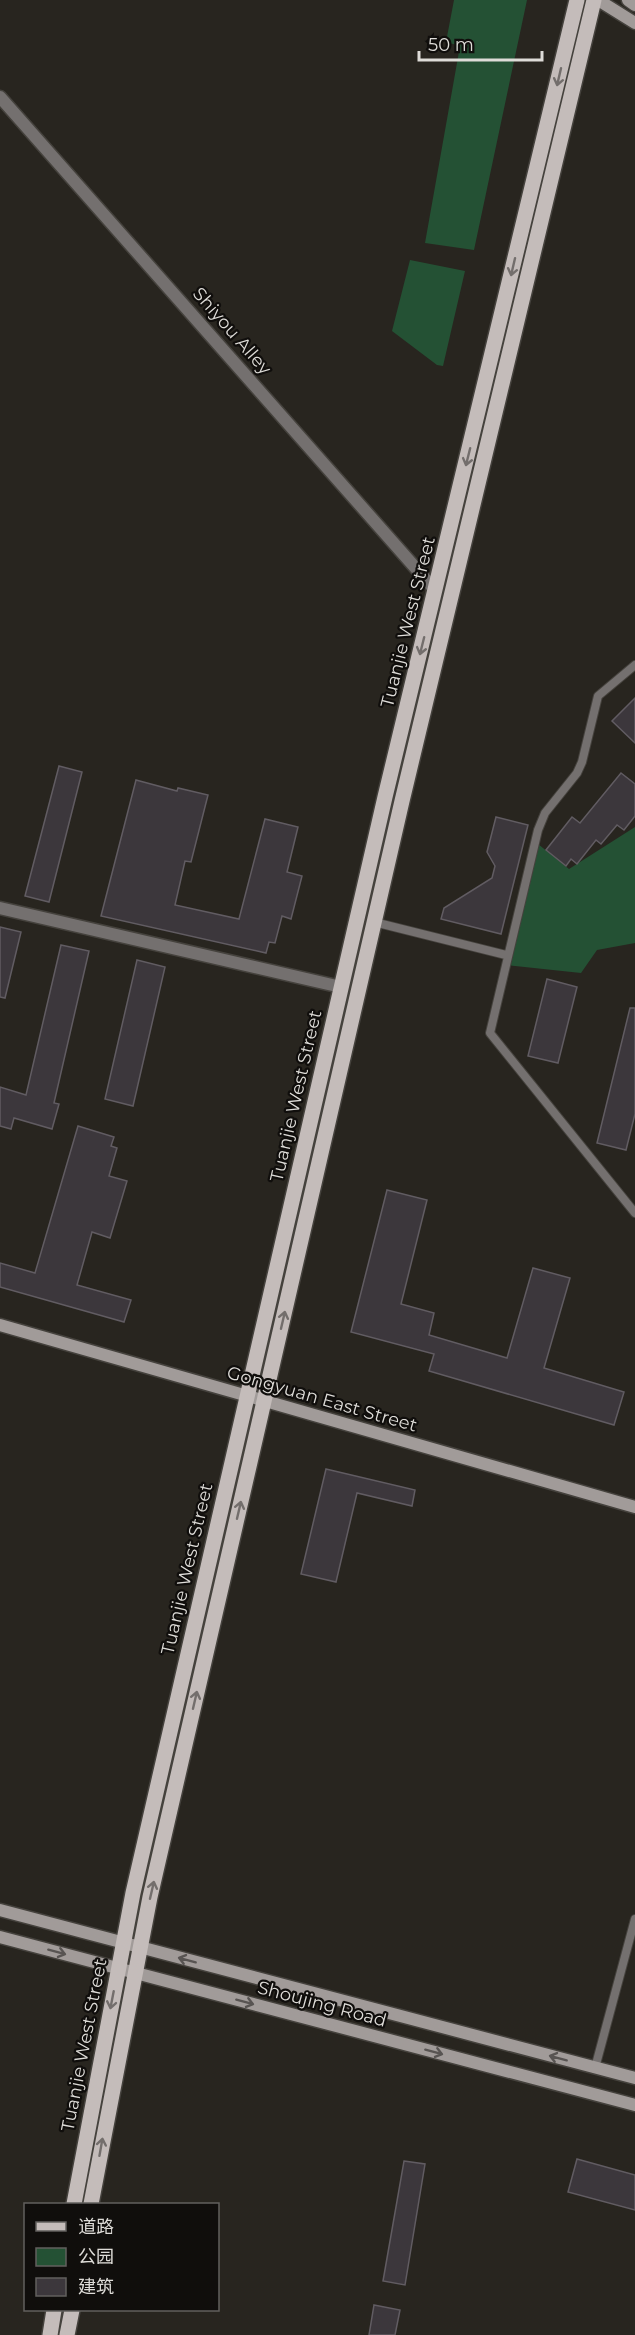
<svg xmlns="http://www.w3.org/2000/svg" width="635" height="2335" font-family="Montserrat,'Noto Sans SC',sans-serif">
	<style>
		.green { fill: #245134 }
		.building { fill: #3c373c; stroke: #615c62; stroke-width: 1.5 }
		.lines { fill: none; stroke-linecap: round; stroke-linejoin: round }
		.lane-casing { stroke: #45423d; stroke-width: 10 }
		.street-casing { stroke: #45423d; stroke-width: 15 }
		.secondary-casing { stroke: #45423d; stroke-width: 15 }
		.primary-casing { stroke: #45423d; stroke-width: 18 }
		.lane { stroke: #74706f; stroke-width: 8 }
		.street { stroke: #74706f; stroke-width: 12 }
		.secondary { stroke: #a19b99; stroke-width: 12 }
		.primary { stroke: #c4bcba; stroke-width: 15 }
		.oneway { stroke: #736e6c }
		.oneway2 { stroke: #585452 }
		.labels { text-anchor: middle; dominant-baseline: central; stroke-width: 4.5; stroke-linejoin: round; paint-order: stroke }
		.street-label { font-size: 18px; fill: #dedcd8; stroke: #100e0c }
	</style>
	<rect width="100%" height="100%" fill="#28251f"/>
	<path class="green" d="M454,0H527L474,250L425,243L460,46L446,42Z
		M410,260L465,271L443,366L437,365L392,331Z
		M635,827V943L597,950L581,973L506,965L538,844L569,869Z"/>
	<path class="building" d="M635,698V743L612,721Z
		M59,766L82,772L49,902L25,896Z
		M621,773L635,784V816L624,830L617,825L601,844L596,840L577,864L571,859L566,866L546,850L572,817L580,823Z
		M136,780L177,791L178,788L208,795L191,862L185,861L175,905L239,919L265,819L298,827L287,872L302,876L291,919L282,916L275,943L269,942L266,953L101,916Z
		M496,817L528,825L501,934L441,919L444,908L492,878L495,866L487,852Z
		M0,927L21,932L5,998L0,997Z
		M61,945L89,951L54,1103L59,1104L52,1129L14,1118L11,1129L0,1126V1087L26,1095Z
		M137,960L165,967L133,1106L105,1099Z
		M547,979L577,987L558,1063L528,1056Z
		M630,1008H635V1114L626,1150L597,1143Z
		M78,1126L114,1137L111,1146L117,1148L109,1176L127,1181L110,1238L92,1232L77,1285L131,1300L124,1322L0,1287V1263L35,1273Z
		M387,1190L427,1200L401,1304L434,1313L429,1335L507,1358L533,1268L570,1278L544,1368L624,1392L614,1425L429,1371L434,1354L351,1332Z
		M326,1469L415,1490L412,1506L357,1493L336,1582L301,1574Z
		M577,2159L635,2175V2210L568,2192Z
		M404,2161L425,2164L405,2285L383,2281Z
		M374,2305L400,2310L395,2335H369Z"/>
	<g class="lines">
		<g class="lane-casing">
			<path id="lane" d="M635,665L598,696L582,762L577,773L545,813L538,830L490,1033L635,1213
				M374,922L506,955
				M595,2068L635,1919"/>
		</g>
		<g class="street-casing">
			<path id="street" d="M0,97L435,590
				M0,908L341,987"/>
		</g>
		<g class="secondary-casing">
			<path id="secondary" d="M598,0L635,23
				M628,0L635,5
				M0,1325L635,1507
				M0,1910L635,2078
				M0,1937L635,2105"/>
		</g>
		<g class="primary-casing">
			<path id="primary" d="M74,2204L133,1893L385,797L577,0
				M91,2204L150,1897L402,801L594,0
				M50,2335L54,2310
				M67,2335L72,2310"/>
		</g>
		<use href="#lane" class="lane"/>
		<use href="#street" class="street"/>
		<use href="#secondary" class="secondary"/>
		<use href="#primary" class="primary"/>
	</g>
	<defs><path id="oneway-shaft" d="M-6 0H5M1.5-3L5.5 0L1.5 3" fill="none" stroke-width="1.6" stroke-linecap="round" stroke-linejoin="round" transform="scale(1.5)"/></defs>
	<g class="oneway">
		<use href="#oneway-shaft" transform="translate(559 77) rotate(103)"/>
		<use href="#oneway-shaft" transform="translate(513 267) rotate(103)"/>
		<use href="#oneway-shaft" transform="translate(468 457) rotate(104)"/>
		<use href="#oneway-shaft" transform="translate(422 646) rotate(104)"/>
		<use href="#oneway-shaft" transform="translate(283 1320) rotate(-77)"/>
		<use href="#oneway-shaft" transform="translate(239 1510) rotate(-77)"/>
		<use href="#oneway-shaft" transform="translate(195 1700) rotate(-77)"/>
		<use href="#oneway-shaft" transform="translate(152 1890) rotate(-77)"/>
		<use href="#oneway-shaft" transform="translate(112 2000) rotate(101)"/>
		<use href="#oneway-shaft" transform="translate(101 2147) rotate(-80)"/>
	</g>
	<g class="oneway2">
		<use href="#oneway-shaft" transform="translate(57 1952) rotate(15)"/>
		<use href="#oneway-shaft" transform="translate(187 1960) rotate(-165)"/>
		<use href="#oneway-shaft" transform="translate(245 2002) rotate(15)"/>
		<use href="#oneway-shaft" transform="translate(434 2052) rotate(15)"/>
		<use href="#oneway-shaft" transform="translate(558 2058) rotate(-165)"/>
	</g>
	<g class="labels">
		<g class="street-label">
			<text transform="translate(232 331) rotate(49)">Shiyou Alley</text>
			<text transform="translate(408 622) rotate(-76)">Tuanjie West Street</text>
			<text transform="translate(296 1096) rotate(-77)">Tuanjie West Street</text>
			<text transform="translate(322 1399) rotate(16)">Gongyuan East Street</text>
			<text transform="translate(187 1569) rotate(-77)">Tuanjie West Street</text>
			<text transform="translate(322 2004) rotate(15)">Shoujing Road</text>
			<text transform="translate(84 2045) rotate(-79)">Tuanjie West Street</text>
		</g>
	</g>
	<rect x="24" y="2203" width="195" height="108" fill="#100e0c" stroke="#62605e" stroke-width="1.5"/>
	<rect x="36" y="2222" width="30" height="9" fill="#c4bcba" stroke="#62605e" stroke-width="1.5"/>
	<text x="78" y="2233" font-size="18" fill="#dedcd8">道路</text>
	<rect x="36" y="2248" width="30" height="18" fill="#245134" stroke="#62605e" stroke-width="1.5"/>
	<text x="78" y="2263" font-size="18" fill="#dedcd8">公园</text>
	<rect x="36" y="2278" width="30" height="18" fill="#3c373c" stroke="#62605e" stroke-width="1.5"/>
	<text x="78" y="2293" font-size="18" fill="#dedcd8">建筑</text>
	<path d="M419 51v9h123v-9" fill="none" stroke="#dedcd8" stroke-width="3"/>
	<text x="428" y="51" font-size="18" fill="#dedcd8" stroke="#100e0c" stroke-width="4.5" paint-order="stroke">50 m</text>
</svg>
